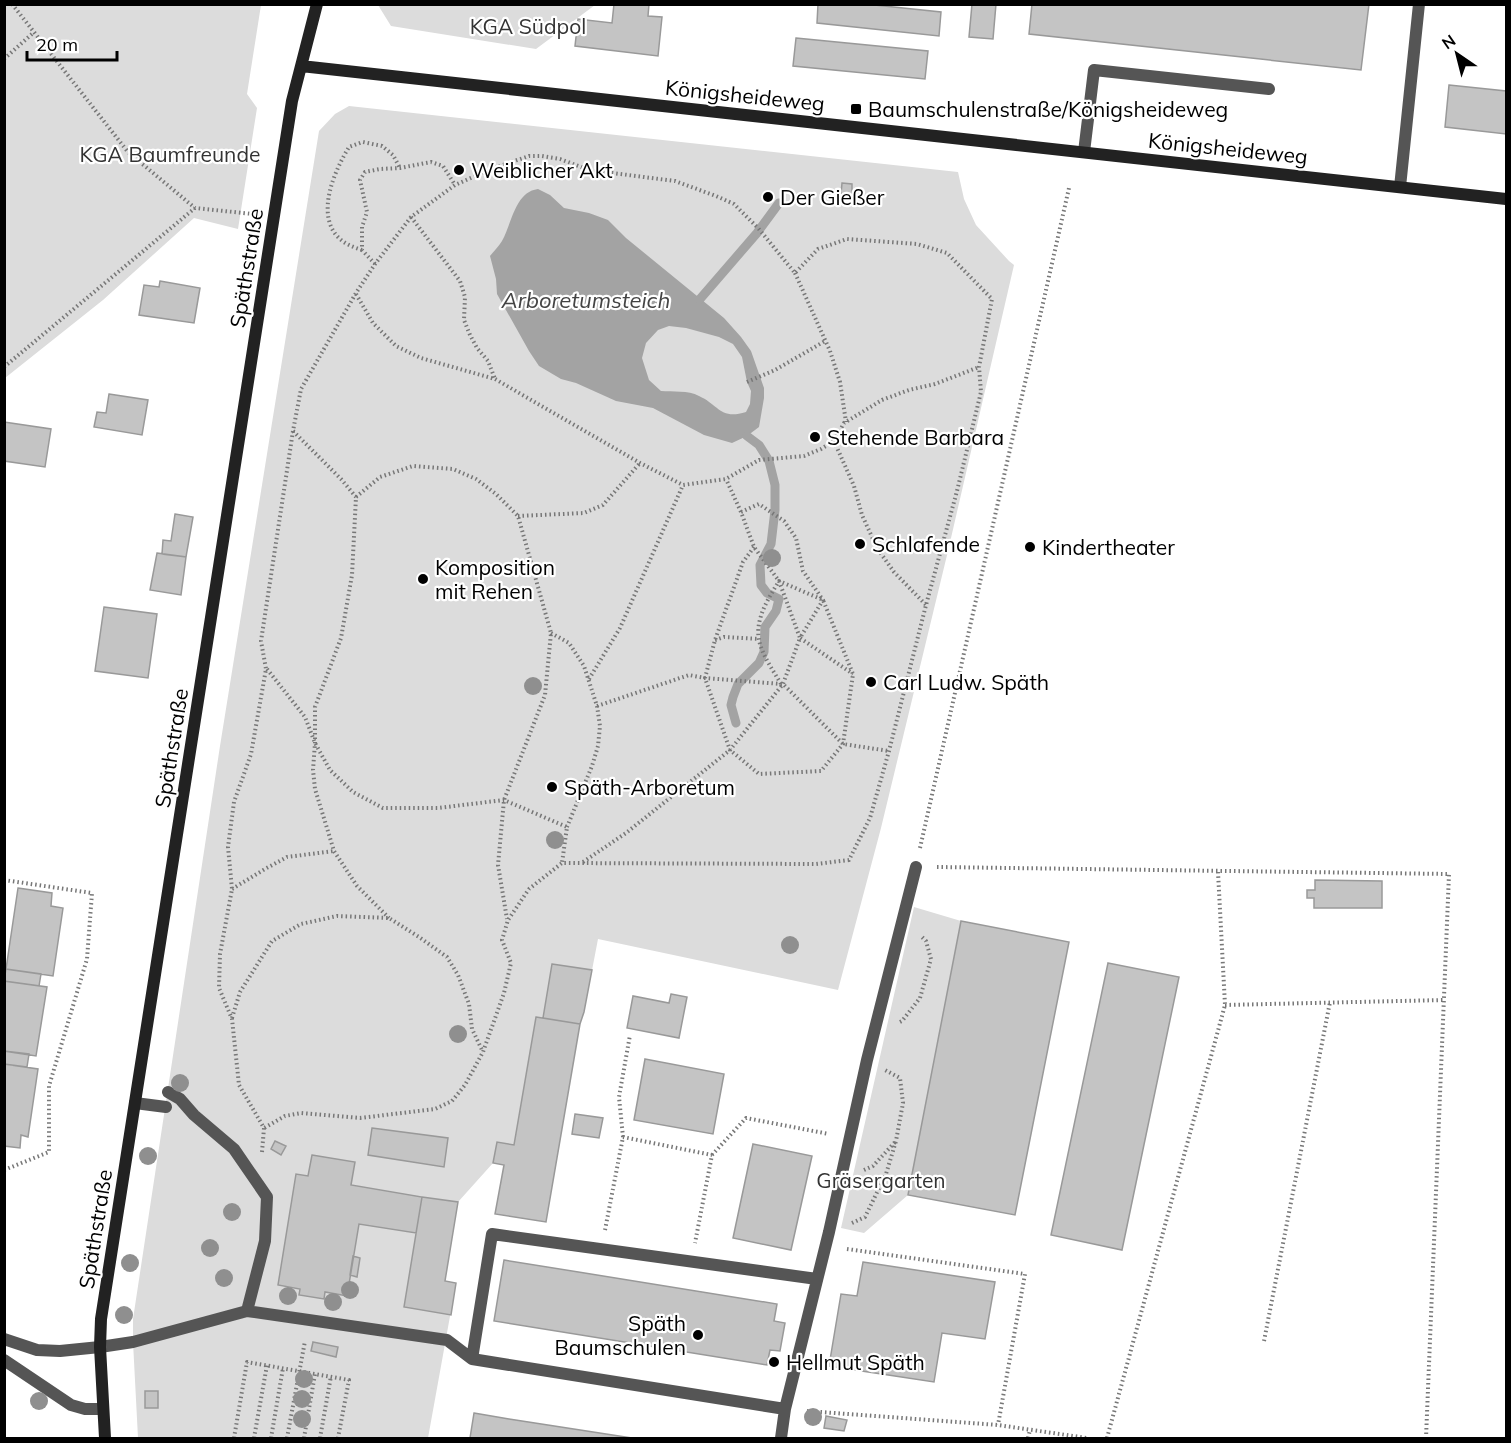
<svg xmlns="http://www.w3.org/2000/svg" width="1511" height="1443" font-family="Mulish,sans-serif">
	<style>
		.green { fill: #dcdcdc }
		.water { fill: #a3a3a3; fill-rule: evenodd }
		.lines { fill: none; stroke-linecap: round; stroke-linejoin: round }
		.stream { stroke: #a3a3a3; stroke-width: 9 }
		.building { fill: #c4c4c4; stroke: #999; stroke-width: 1.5 }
		.path { stroke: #777; stroke-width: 4; stroke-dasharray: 1.5 3; stroke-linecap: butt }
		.lane { stroke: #555; stroke-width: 12 }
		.street { stroke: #555; stroke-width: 12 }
		.secondary { stroke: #222; stroke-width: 12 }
		.tree { fill: #8f8f8f }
		.poi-dot { fill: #000; stroke: #fff; stroke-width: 2 }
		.labels { text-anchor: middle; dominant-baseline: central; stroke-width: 4.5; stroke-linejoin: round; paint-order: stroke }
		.park-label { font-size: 21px; fill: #333; stroke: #fff }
		.street-label { font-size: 21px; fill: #000; stroke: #fff }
		.poi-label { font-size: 21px; fill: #000; stroke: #fff; text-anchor: start }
		.water-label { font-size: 22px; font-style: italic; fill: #444; stroke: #fff }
	</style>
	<rect width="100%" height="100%" fill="#fff"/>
	<path class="green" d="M5,4L261,5L247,94L257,108L238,229L194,218L103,300L5,378Z
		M378,5H595L536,49L391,26Z
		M349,106L958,172L964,199L976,225L1009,261L1014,265L948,551L881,828L838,990L598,939L584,1012L580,1024L536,1017L514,1145L497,1142L493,1163L458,1202L445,1281L456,1283L428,1438H138L133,1342V1319L220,746L319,131L335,114Z
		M914,907L961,921L908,1195L864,1233L841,1228Z"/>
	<path class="water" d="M538,189L550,195L564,208L589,213L608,220L626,238L724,318L741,337L751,351L764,388V398L759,427L747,436L732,443L704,435L653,408L616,401L576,383L561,379L539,366L529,351L497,294L496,279L490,256C494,251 499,246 502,241C512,223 515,192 538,189ZM669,326L686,328L719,337L733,344L742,357L747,382L751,391L750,404L746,412C720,420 719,405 699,396C688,390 673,392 661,391L649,380L642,358L646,343L658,330Z"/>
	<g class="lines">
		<path class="stream" d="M700,299L757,233L779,203
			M736,723L731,705L733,697L738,684L759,663L764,652L765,627L776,611L779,599L767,593L761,585L760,565L771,544L775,510V485L769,461L759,445L747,436"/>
	</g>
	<path class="building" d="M614,4H649L648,16L662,17L658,56L575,46L578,19L612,23Z
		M818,4H865L941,12L939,36L817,23Z
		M972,4H996L993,39L969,37Z
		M1032,4H1369L1361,70L1029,34Z
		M796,38L928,51L925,79L793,66Z
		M1449,85L1506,91V134L1445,127Z
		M842,183L852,184V195L841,194Z
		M160,281L200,288L194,323L139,315L144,285L159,287Z
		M109,394L148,400L142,435L94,427L97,412L106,413Z
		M4,422L51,429L45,467L4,461Z
		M175,514L193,517L186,557L162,554L163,540L171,541Z
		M157,553L186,557L181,595L150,590Z
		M104,607L157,614L148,678L95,671Z
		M1315,880L1382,881V908H1314V898H1307V890H1315Z
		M18,888L52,893L51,906L63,908L53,976L6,969Z
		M961,921L1069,942L1015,1215L908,1195Z
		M1108,963L1179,977L1122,1250L1051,1235Z
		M552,964L592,970L584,1012L580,1024L543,1018Z
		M6,969L41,974L39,986L4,981Z
		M4,981L47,987L36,1056L4,1051Z
		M671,994L687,997L679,1038L627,1028L633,996L669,1003Z
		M536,1017L580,1024L546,1222L495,1214L504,1165L493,1163L497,1142L514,1145Z
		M4,1051L29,1054L27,1067L4,1064Z
		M645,1059L724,1074L713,1134L634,1120Z
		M4,1064L38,1069L28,1137L21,1135L20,1148L4,1146Z
		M575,1114L603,1118L599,1138L572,1134Z
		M372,1128L448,1138L444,1167L368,1155Z
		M275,1141L286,1146L281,1155L271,1149Z
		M753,1144L812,1156L791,1250L733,1238Z
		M312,1155L355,1162L351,1185L422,1197L416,1233L359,1224L347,1296L325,1292L324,1299L299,1295L300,1289L278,1285L296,1174L308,1176Z
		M422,1197L458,1202L445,1281L456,1283L451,1315L404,1307Z
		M353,1256L360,1258L357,1277L350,1275Z
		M504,1260L777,1304L774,1321L785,1323L780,1351L770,1350L767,1365L494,1321Z
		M863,1262L995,1282L985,1339L942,1333L934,1382L829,1366L841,1294L857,1296Z
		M313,1342L338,1347L336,1357L311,1351Z
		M145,1391H158V1408H145Z
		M474,1413L509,1419L632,1438H470Z
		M826,1416L847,1420L844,1431L824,1428Z"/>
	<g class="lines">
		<path class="path" d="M12,4L128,152L195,208L253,214
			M4,59L33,33
			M411,217L460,281L465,297L464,320L470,335L477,348L488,361L495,379
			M362,250C353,247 344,244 337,236C316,212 335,170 349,147L363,142L382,146L393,155L400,168
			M375,264L362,250V227L367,212L360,180L365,172L380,169L400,168L431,162L443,166L455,185
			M795,273L830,351L840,382L846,422
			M356,294L373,323L396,346L421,358L495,379L640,463L683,485L726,479L759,460L804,456L821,449L834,441L844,423L882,400L909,390L935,384L979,367
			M4,367L195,208
			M747,382L775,370L825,341
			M293,431L341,479L356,497L352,575L341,638L315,707V743L313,770L315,789L334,851L357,886L389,918
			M834,441L854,486L862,515L877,548L894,572L926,605
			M356,497L380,477L413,466L453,469L476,479L496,494L518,516L551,633L545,695L504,800L498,865L507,919
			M741,512L759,504L784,521L796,538L803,571L823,600L800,638L853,674
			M518,516L584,513L603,505L640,463
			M754,547L743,562L715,640L705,678L730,750L759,774L821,771L843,744L853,674L823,600L779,581C768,599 755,619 759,640C762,655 773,670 781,684
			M551,633L569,643L584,666L597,706L600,726L598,746L592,766L567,827
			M715,640L724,637L759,639
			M267,669L305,717L315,743L330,770L353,792L383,808H438L504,800L567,827L562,863
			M589,679L620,628L683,485
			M597,706L689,675L705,678L781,684H783L843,744L889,751
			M920,848L1069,188
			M583,862L626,833L730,750L783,684L800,638L779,581L754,547L741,512L726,479
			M937,867L1449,874L1426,1438
			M4,880L92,893L87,959L49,1086V1152L4,1170
			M232,889L265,869L287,857L334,851
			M1225,1005L1444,1000
			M232,1018L240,992L272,941L301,924L337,916L389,918L419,937L447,957L458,975L469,1004L472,1029L483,1052
			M900,1022L902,1021L920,998L931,959L926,941L921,936
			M623,1137L619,1097L630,1035
			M262,1152L264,1128L239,1085L232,1019L219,988L220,954L232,889L228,847L234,802L251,754L266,669L261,641L293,431L301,389L356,293L375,264L411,217L455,185L491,169L529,156H542L560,159L589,170L675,181L716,196L734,204L758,228L795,273L818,249L847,239L917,244L947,253L992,299L979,367L981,392L957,491L926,605L889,751L870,818L849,860L816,864L562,863L529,889L508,920L502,940L511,963L504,993L483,1052L465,1085L452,1101L435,1109L360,1118L301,1113L285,1116L264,1128
			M712,1155L746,1118L829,1134
			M864,1170L873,1166L896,1141
			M852,1223L865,1217L886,1174L896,1141L903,1103L900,1078L885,1070
			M605,1230L623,1137L712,1155L695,1243
			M847,1249L1025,1274L998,1425
			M1264,1341L1330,1002
			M807,1411L998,1425L1087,1438
			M234,1438L247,1362L349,1380L338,1438
			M254,1438L267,1365
			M271,1438L283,1368
			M287,1438L305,1341
			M304,1438L315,1374
			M320,1438L331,1376
			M1028,1438L1030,1430
			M1107,1438L1225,1005L1218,872"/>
		<path class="lane" d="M1084,152L1094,70L1269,89
			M1400,187L1419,4
			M168,1092L180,1099L194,1115L234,1149L267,1197L265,1241L247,1311
			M135,1103L166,1107
			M100,1347L133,1342L247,1311L447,1340L472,1359L785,1409
			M472,1359L492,1234L817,1279
			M781,1438L785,1409L829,1232L867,1060L916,867"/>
		<path class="street" d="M4,1339L37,1350L60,1351L100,1347
			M4,1360L71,1405L85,1409H103"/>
		<path class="secondary" d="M301,66L1506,199
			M105,1438L100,1347L101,1319L292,101L317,4"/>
	</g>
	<g class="tree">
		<circle cx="772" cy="558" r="9"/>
		<circle cx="533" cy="686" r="9"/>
		<circle cx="555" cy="840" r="9"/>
		<circle cx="790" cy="945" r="9"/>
		<circle cx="458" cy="1034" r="9"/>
		<circle cx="180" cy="1083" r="9"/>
		<circle cx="148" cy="1156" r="9"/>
		<circle cx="232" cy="1212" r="9"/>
		<circle cx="210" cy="1248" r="9"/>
		<circle cx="130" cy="1263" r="9"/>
		<circle cx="224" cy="1278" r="9"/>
		<circle cx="350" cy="1290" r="9"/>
		<circle cx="288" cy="1296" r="9"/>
		<circle cx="333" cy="1302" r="9"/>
		<circle cx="124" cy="1315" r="9"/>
		<circle cx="304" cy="1379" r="9"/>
		<circle cx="302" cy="1399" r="9"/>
		<circle cx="39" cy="1401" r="9"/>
		<circle cx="813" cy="1417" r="9"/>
		<circle cx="302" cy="1419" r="9"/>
	</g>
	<g class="poi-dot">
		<rect x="850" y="103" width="12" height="12" rx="3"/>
		<circle cx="459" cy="170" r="6"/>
		<circle cx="768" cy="197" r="6"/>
		<circle cx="815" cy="437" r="6"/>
		<circle cx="860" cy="544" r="6"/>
		<circle cx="1030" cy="547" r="6"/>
		<circle cx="423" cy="579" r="6"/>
		<circle cx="871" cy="682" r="6"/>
		<circle cx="552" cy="787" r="6"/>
		<circle cx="698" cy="1335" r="6"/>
		<circle cx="774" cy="1362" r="6"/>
	</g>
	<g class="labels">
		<g class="park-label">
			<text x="528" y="26">KGA Südpol</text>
			<text x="170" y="154">KGA Baumfreunde</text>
			<text x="881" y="1180">Gräsergarten</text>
		</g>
		<g class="street-label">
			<text transform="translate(745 95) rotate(6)">Königsheideweg</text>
			<text transform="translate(1228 148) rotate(6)">Königsheideweg</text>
			<text transform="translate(246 268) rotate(-81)">Späthstraße</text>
			<text transform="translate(171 748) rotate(-81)">Späthstraße</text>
			<text transform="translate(95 1229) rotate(-81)">Späthstraße</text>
		</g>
		<g class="poi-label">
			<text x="868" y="109">Baumschulenstraße/Königsheideweg</text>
			<text x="471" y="170">Weiblicher Akt</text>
			<text x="780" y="197">Der Gießer</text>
			<text x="827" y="437">Stehende Barbara</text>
			<text x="872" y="544">Schlafende</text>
			<text x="1042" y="547">Kindertheater</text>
			<text x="435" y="567">Komposition<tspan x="435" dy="24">mit Rehen</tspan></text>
			<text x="883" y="682">Carl Ludw. Späth</text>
			<text x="564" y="787">Späth-Arboretum</text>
			<text x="686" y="1323" text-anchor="end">Späth<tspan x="686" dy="24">Baumschulen</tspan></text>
			<text x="786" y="1362">Hellmut Späth</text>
		</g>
		<g class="water-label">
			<text x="586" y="300">Arboretumsteich</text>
		</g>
	</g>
	<rect width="1511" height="1443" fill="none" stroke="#000000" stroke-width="12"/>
	<g transform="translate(1457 54) rotate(325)" stroke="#ffffff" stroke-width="4.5" paint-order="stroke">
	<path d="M0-4.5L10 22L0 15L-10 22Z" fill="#000000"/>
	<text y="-9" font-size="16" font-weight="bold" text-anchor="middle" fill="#000000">N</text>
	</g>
	<path d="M27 51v9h90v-9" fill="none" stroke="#000000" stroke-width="3"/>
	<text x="36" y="51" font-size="18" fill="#000000" stroke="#ffffff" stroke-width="4.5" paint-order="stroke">20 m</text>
</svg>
